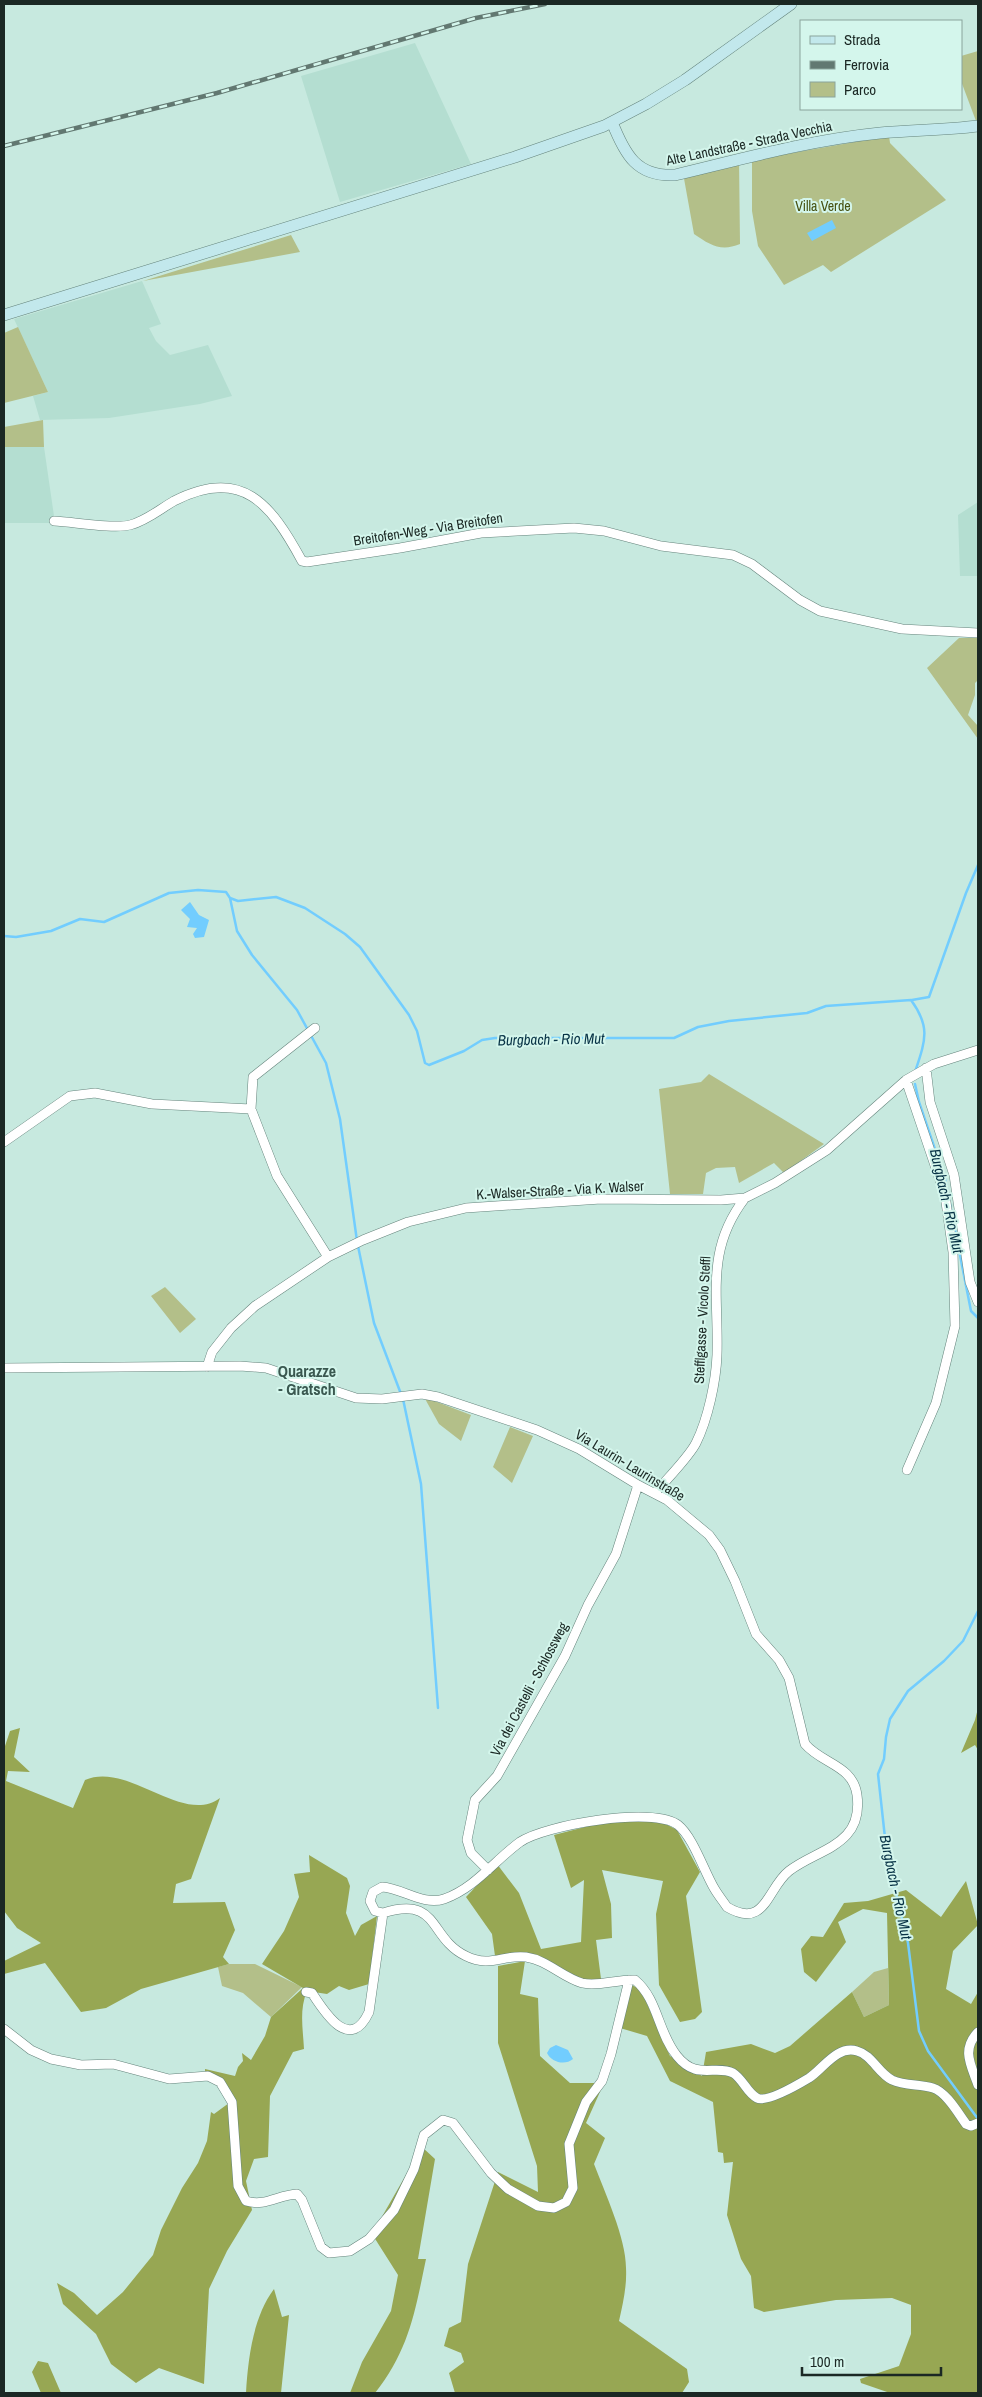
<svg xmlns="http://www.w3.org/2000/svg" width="982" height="2397" font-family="'Archivo Narrow',sans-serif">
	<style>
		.built { fill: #b4ded1 }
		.green { fill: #b3bf89 }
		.forest { fill: #97a753 }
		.water { fill: #72cdfe }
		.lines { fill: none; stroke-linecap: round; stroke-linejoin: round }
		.stream { stroke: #72cdfe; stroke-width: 2.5 }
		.minor-casing { stroke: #65847c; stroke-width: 10 }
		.secondary-casing { stroke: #65847c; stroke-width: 12 }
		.minor { stroke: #fff; stroke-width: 9 }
		.secondary { stroke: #c2e8ec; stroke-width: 11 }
		.rail-casing { stroke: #627871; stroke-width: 4.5 }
		.rail { stroke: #d4f6ec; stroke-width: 2.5; stroke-dasharray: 8; stroke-linecap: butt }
		.labels { text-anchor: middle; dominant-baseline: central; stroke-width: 4; stroke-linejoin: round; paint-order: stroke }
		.street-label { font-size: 14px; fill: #1b2824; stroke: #d4f6ec }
		.park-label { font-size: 14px; fill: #465011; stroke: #d4f6ec }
		.water-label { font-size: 15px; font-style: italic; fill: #083346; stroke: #d4f6ec }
		.quarter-label { font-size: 16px; font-weight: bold; fill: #3a5850; stroke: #d4f6ec }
	</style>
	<rect width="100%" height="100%" fill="#c7e9df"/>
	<path class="built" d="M415,43L471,164L340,202L301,76Z
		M142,281L161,324L149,328L156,341L170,355L208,345L232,396L200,404L109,418L40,420L33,396L48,392L14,319Z
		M4,447H44L55,523H4Z
		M978,502V576H960L958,515Z"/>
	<path class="green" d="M978,51V121H976L961,81V56Z
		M889,136L890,143L946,200L831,272L823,265L784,285L758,246L752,211V160Z
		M739,159L740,244C721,252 710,245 694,234L683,173Z
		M291,235L300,252L143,281Z
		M18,327L48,392L4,403V333Z
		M43,420L44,447H4V427Z
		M959,638H978V680L975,683V695L968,715L978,726V739L927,668Z
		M709,1074L824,1144L784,1173L774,1163L739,1183L735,1167L716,1168L706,1173L703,1194H670L659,1089L701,1082Z
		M165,1287L196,1319L180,1333L151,1296Z
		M424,1397L471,1415L461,1441L439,1424Z
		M510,1427L533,1436L512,1483L493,1467Z
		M229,1964H255L302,1987L271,2017L243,1993L222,1986L218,1967Z
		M888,1968L889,2005L864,2017L852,1992L874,1972Z"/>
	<path class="forest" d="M978,1708V1750L975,1745L961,1753L975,1720Z
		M20,1728L14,1757L30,1772L8,1771L6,1781L73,1808L85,1780C128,1761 183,1826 220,1798L191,1879L176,1884L173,1903L225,1902L235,1930L223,1957L229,1964L141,1989L106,2008L81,2012L45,1963L4,1974V1961L41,1943L17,1928L4,1911V1749L10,1731Z
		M608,1821L662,1822L677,1830L700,1872L686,1896L702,2012L695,2019L680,2022L659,1985L656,1914L663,1881L602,1870L611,1904L612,1938L596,1940L601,1979L583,1980L525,1953L495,1956L492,1934L466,1897L497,1864L519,1893L541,1949L581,1942L584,1880L571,1888L554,1835Z
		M309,1855L347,1878L350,1886L346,1913L355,1936L361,1925L377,1916L369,1984L349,1990L339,1986L327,1994L307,1991C299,2010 303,2029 304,2049L293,2052L270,2096L268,2157L254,2159L246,2181L252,2210L227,2251L209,2289L204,2384L159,2368L136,2383L111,2364L96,2334L63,2304L57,2283L74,2293L97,2315L123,2292L153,2255L161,2230L182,2188L198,2163L207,2141L211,2112L214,2114L229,2103L230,2095L205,2076V2069L235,2076L238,2067L243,2061L242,2053L251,2060L265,2036L271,2017L303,1988L262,1964L284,1931L299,1897L294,1874L310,1872Z
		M966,1881L978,1925L953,1951L946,1989L971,2004L978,1992V2393H890L861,2383L860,2379L899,2366L911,2334V2305L892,2298L836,2300L764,2312L754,2308L751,2276L741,2259L727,2215L733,2162L724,2163L723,2153L718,2152L713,2102L670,2081L647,2036L620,2028L630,1984L641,1990L670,2056L702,2076L706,2052L751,2044L775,2053L790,2046L852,1992L864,2017L889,2005L887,1913L863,1909L838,1922L846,1942L816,1982L804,1972L801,1949L811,1936L823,1937L844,1903L868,1901L906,1890L941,1917Z
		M525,1961L520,1994L538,1998L540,2056L570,2083H604L586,2123L605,2138L594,2164C605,2193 626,2238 626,2268C627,2286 623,2303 619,2321L687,2369L689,2382L682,2393H455L449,2373L464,2362L461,2353L444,2346L449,2328L461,2322L468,2264L498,2172L538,2192L537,2166L498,2043V1966Z
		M422,2147L435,2159L418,2259H426C415,2312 409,2350 375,2393H350L362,2362L391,2311L398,2275L372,2234Z
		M274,2289L282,2317L289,2315L281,2393H246C248,2359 253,2317 274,2289Z
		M38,2361L48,2363L61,2393H41L32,2372Z"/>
	<path class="water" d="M832,220L836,228L812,241L807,233Z
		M190,902L199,915L209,920L204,937L195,938L193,934L197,928L187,927L190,919L181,910Z
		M556,2045L568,2050L573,2059C565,2066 551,2062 547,2053L550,2048Z"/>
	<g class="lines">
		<path class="stream" d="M230,898L237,931L252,955L297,1010L326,1063L340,1119L357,1241
			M4,936L16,937L51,931L80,919L104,922L169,893L198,890L226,892L230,898L238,901L276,897L305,908L345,934L360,947L409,1015L417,1031L425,1063L429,1065L464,1051L482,1040L495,1038H674L698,1027L729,1021L807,1013L826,1006L911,1000C930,1026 926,1039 916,1069
			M912,1000L929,997L966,893L978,865
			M915,1084L919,1102L945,1179L971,1311L978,1318
			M358,1246L374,1323L401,1394
			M403,1399L421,1484L438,1708
			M978,1611L963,1641L944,1661L908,1691L890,1719L886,1737L884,1759L878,1774L887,1856L908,1943L919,2031L928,2051L978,2119"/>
		<g class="minor-casing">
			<path id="minor" d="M54,521C74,522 113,529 130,525C146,521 160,509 174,501C242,466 271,504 302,561L307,562L400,548L481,533L574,528L604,531L661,546L733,555L752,564L800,600L820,611L902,629L978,633
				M926,1068L930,1102L954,1175L970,1282L978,1302
				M906,1080L945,1195L953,1252L955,1326L936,1403L907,1470
				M251,1109L277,1176L328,1257
				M4,1142L70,1096L95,1093L152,1104L251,1109L253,1077L315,1028
				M207,1367L212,1352L231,1328L255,1306L328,1257L363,1240L408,1222L466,1208L601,1199L721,1200L745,1198L775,1183L827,1150L906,1080L934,1064L978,1050
				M4,1368L240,1366L266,1368L356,1398L382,1399L422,1394L438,1397L537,1430L579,1449L638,1485L667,1500L709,1535L720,1550L735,1581L756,1634L779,1660L789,1678L805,1744C822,1764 853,1765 857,1795C864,1846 817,1849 789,1871C767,1888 766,1930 727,1907C723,1901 718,1895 714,1888C704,1871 693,1837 678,1825C654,1806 545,1825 520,1842C494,1861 475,1888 444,1899C423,1906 402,1888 382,1887L373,1892L370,1901L375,1911L383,1913
				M655,1493C666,1480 689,1457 696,1443C708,1419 716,1381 717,1355C719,1295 705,1250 745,1198
				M488,1870L471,1853L467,1840L475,1800L497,1776L565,1656L588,1605L616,1554L638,1485
				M383,1913C440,1895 428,1938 466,1956C490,1968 504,1954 526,1957C547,1960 562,1977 582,1983C598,1987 618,1979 635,1980C658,1999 658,2033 677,2056C697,2081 715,2064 733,2073C743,2079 747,2093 757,2098C767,2103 799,2084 809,2078C823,2069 837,2045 857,2051C872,2055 878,2073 892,2080C905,2086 919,2084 933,2088C946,2092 958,2113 966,2124L971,2126L978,2123
				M306,1992L312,1993C325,2013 350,2053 369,2012L383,1913
				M4,2029L31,2050L51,2059L81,2065L113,2064L169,2079L208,2076L220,2082L232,2102L238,2186L246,2201C265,2207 278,2195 297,2194L302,2200L321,2247L329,2253L350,2251L369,2239L394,2210L414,2169L424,2135L443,2120L453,2123L491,2173L508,2189L538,2206L554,2208L566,2202L573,2188L569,2144L586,2102L602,2081L611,2054L629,1980
				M978,2032C961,2050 971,2065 978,2085"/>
		</g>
		<g class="secondary-casing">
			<path id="secondary" d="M612,122C625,155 637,177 675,175C742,159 810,140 880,133C913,130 945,130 978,126
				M4,315L515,157L604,126L646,104L685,80L791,4"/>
		</g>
		<use href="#minor" class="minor"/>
		<use href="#secondary" class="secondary"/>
		<g class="rail-casing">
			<path id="rail" d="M4,146L217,93L476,18L545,4"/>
		</g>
		<use href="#rail" class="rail"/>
	</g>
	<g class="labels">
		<g class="street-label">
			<text transform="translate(749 143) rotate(-12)">Alte Landstraße - Strada Vecchia</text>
			<text transform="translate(428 529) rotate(-9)">Breitofen-Weg - Via Breitofen</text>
			<text transform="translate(560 1190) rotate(-3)">K.-Walser-Straße - Via K. Walser</text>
			<text transform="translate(702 1320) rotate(-87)">Stefflgasse - Vicolo Steffl</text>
			<text transform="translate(630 1465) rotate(31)">Via Laurin- Laurinstraße</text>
			<text transform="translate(529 1689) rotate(-62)">Via dei Castelli - Schlossweg</text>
		</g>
		<g class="park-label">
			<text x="823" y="206">Villa Verde</text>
		</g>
		<g class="water-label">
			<text transform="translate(551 1039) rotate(-1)">Burgbach - Rio Mut</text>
			<text transform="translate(947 1201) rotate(77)">Burgbach - Rio Mut</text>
			<text transform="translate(896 1887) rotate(78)">Burgbach - Rio Mut</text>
		</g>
		<g class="quarter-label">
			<text x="307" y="1371">Quarazze<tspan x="307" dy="18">- Gratsch</tspan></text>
		</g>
	</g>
	<rect width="982" height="2397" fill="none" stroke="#1b2824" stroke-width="10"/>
	<rect x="800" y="20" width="162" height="90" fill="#d4f6ec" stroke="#8aa49c"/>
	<rect x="810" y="36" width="25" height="8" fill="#c2e8ec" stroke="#8aa49c"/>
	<text x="844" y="45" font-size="15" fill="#1b2824">Strada</text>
	<rect x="810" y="61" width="25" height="8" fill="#627871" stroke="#8aa49c"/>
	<text x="844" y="70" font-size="15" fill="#1b2824">Ferrovia</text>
	<rect x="810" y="82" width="25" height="15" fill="#b3bf89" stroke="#8aa49c"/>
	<text x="844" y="95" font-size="15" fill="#1b2824">Parco</text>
	<path d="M802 2367v8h139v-8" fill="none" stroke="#1b2824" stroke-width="2.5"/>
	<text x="810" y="2367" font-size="15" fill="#1b2824" stroke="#d4f6ec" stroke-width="4" paint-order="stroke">100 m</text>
</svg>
